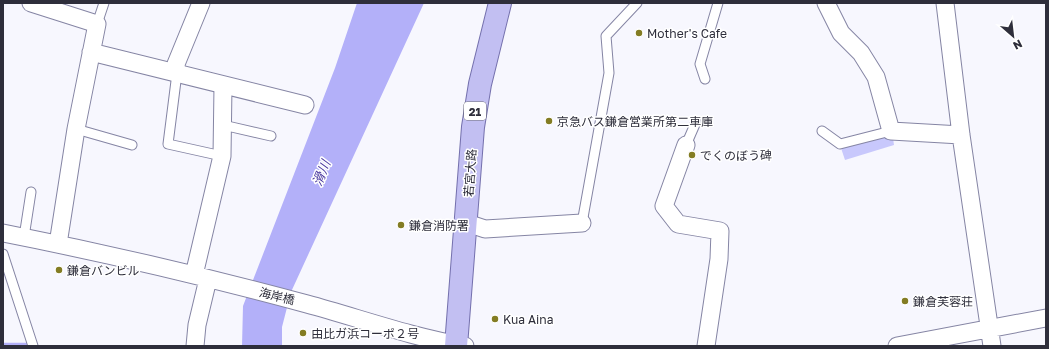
<svg xmlns="http://www.w3.org/2000/svg" width="1049" height="349" font-family="'Golos Text','Noto Sans JP',sans-serif">
	<style>
		.green { fill: #c8c8fc }
		.water { fill: #b3b0f9 }
		.lines { fill: none; stroke-linecap: round; stroke-linejoin: round }
		.stream { stroke: #b3b0f9; stroke-width: 4.5 }
		.service-casing { stroke: #8585a4; stroke-width: 11 }
		.minor-casing { stroke: #8585a4; stroke-width: 19 }
		.primary-casing { stroke: #7470ad; stroke-width: 24 }
		.service { stroke: #fff; stroke-width: 9 }
		.minor { stroke: #fff; stroke-width: 17 }
		.primary { stroke: #c2bff2; stroke-width: 22 }
		.poi-dot { fill: #837c23; stroke: #fff; stroke-width: 1.5 }
		.labels { text-anchor: middle; dominant-baseline: central; stroke-width: 3; stroke-linejoin: round; paint-order: stroke }
		.shield { fill: #fff; stroke: #6d6d76; stroke-width: 1 }
		.shield-label { font-size: 11px; font-weight: bold; fill: #2e2e3b }
		.poi-label { font-size: 12px; fill: #2e2e3b; stroke: #fff; text-anchor: start }
		.street-label { font-size: 12px; fill: #2e2e3b; stroke: #fff }
		.water-label { font-size: 13px; font-style: italic; fill: #4c3ba1; stroke: #fff }
	</style>
	<rect width="100%" height="100%" fill="#f7f7fe"/>
	<path class="green" d="M882,137L893,138L894,145L845,160L841,148Z"/>
	<path class="water" d="M357,3H424L291,292L282,327V346H242L243,306L335,68Z"/>
	<g class="lines">
		<path class="stream" d="M3,345H27"/>
		<g class="service-casing">
			<path id="service" d="M97,24L104,3
				M177,73L168,144L222,156
				M705,79L700,64L718,3
				M223,125L271,136
				M76,129L132,145
				M822,131L840,144L891,131
				M686,145L696,122
				M582,223L609,73L606,36L637,3
				M24,237L31,192
				M3,254L33,346"/>
		</g>
		<g class="minor-casing">
			<path id="minor" d="M31,3L97,24L76,129L58,244
				M826,3L841,33L861,53L876,77L891,131L961,135
				M945,3L961,135L992,346
				M91,52L305,105
				M177,73L176,64L201,3
				M686,145L664,206L678,224L720,231L719,259L706,346
				M467,223L485,229L582,223
				M3,233C105,253 207,277 307,304C359,318 411,337 465,346
				M194,275L222,156L223,86
				M195,346L197,325L208,279
				M897,346L1046,318"/>
		</g>
		<g class="primary-casing">
			<path id="primary" d="M456,346L473,127L480,84L500,3"/>
		</g>
		<use href="#service" class="service"/>
		<use href="#minor" class="minor"/>
		<use href="#primary" class="primary"/>
	</g>
	<g class="poi-dot">
		<circle cx="639" cy="33" r="4"/>
		<circle cx="549" cy="121" r="4"/>
		<circle cx="692" cy="155" r="4"/>
		<circle cx="401" cy="225" r="4"/>
		<circle cx="59" cy="270" r="4"/>
		<circle cx="905" cy="301" r="4"/>
		<circle cx="495" cy="319" r="4"/>
		<circle cx="303" cy="333" r="4"/>
	</g>
	<g class="labels">
		<rect class="shield" x="464" y="102" width="22" height="18" rx="3"/>
		<g class="shield-label">
			<text x="475" y="111">21</text>
		</g>
		<g class="poi-label">
			<text x="647" y="33">Mother's Cafe</text>
			<text x="557" y="121">京急バス鎌倉営業所第二車庫</text>
			<text x="700" y="155">でくのぼう碑</text>
			<text x="409" y="225">鎌倉消防署</text>
			<text x="67" y="270">鎌倉バンビル</text>
			<text x="913" y="301">鎌倉芙蓉荘</text>
			<text x="503" y="319">Kua Aina</text>
			<text x="311" y="333">由比ガ浜コーポ２号</text>
		</g>
		<g class="street-label">
			<text transform="translate(470 173) rotate(-86)">若宮大路</text>
			<text transform="translate(277 296) rotate(14)">海岸橋</text>
		</g>
		<g class="water-label">
			<text transform="translate(321 173) rotate(-68)">滑川</text>
		</g>
	</g>
	<rect width="1049" height="349" fill="none" stroke="#2e2e3b" stroke-width="8"/>
	<g transform="translate(1013 36) rotate(152)" stroke="#ffffff" stroke-width="3" paint-order="stroke">
	<path d="M0-3L7 15L0 10L-7 15Z" fill="#2e2e3b"/>
	<text y="-6" font-size="11" font-weight="bold" text-anchor="middle" fill="#2e2e3b">N</text>
	</g>
</svg>
